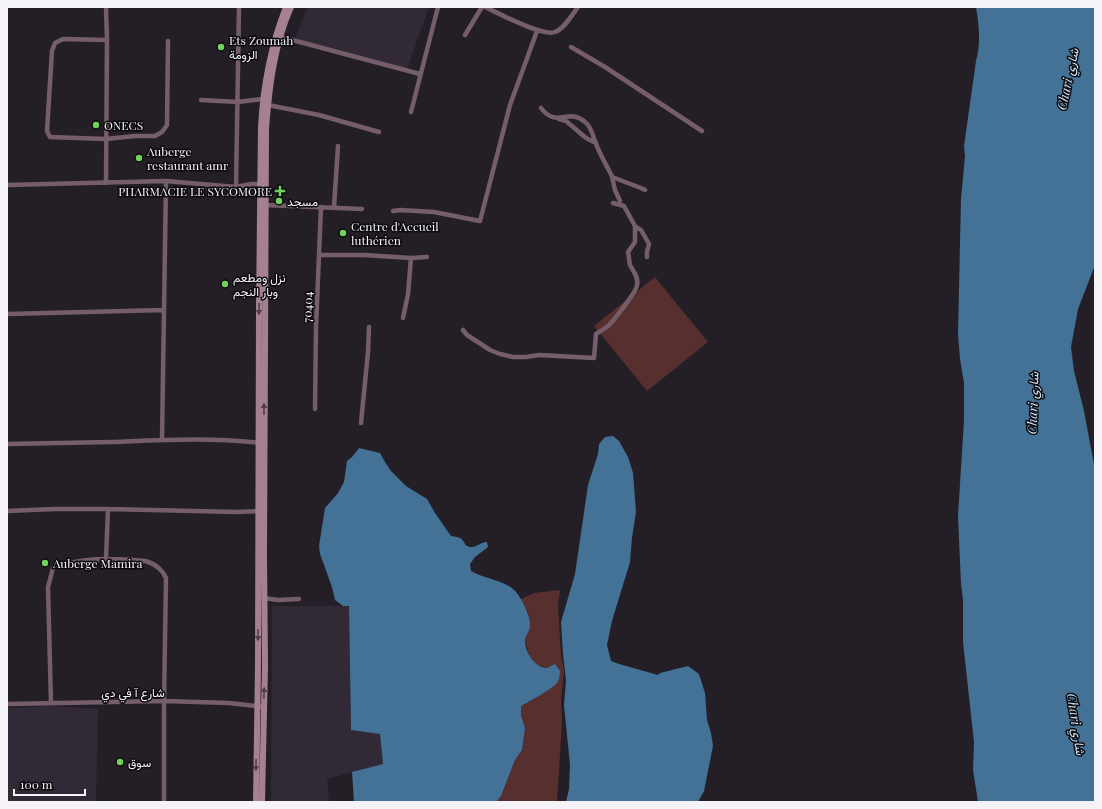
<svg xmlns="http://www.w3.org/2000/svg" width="1102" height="809" font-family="'Playfair Display',Vazirmatn,serif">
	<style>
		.built { fill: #312936 }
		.green { fill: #572f2e }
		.water { fill: #437296 }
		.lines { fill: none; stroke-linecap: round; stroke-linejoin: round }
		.street { stroke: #755e69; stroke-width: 4.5 }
		.secondary { stroke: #a58093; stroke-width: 6 }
		.oneway { fill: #513f49 }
		.poi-dot { fill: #73d25c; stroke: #0c0a0d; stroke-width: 1.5 }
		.labels { text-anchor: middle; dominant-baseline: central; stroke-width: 3; stroke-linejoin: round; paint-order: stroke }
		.poi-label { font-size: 12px; fill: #f6f3f8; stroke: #0c0a0d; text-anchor: start }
		.street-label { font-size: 12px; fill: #f6f3f8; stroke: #0c0a0d }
		.water-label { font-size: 13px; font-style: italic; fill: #cce7fe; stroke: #0c0a0d }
	</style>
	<rect width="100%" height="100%" fill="#241f27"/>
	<path class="built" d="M307,7H429L407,69L295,40Z
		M272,606H349L351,730L380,734L383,764L327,779L329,802H271Z
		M50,706L98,709L96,802H7V708Z"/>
	<path class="green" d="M655,277L708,342L647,391L594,326Z
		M560,590L558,606L561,655L564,670L561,700L562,722L557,802H496L501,796L515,760L522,750L525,728L521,715V706C532,701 541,694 551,688L547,668L537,665L529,656L525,640L530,626L528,613L521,599L534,593Z"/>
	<path class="water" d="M976,7H1095V265L1078,309L1071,347L1074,371L1084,411L1095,470V802H978L973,770L974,742L963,642V600L961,584L958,516L964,420V383L960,359L958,334L961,199L965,156L964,146L976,61C981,43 979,25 976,7Z
		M613,436L619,441L628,457L633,473L636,512L632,538L630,562L612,621L607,645L611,661L619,664L658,675L660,673L688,666L699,674L705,693L707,720L711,733L713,746L704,791L698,802H566L569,789L570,765L564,705L566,680L563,654L561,622L575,574L588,485L598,454L599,444L605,437Z
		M359,448L380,453L385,462L391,471L406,486L427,499L435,513L451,536C453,536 458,537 460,538C466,541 463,547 472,547C477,547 481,542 487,542L488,547L475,557L470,564L471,571C486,580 504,579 516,592C522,599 531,617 530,626C530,631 525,636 525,641C525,652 535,668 547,668C549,667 553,665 555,664L560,671C560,675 559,680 557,683C552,689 529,702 521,706V715L525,728L522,750L515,760L501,796L496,802H354L352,772L383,764L380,734L351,730L349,606H343L335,600L332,587L320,554L319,546L325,508L338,493L344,482L347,461L352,457Z"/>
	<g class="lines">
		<path class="street" d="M485,7C498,13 543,37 555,32C564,29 572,15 578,7
			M465,35L482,7
			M281,37L420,74
			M107,40L63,39L55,43L52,51L47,131L50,137L106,139L135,136H155L162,132L167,125L168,41
			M571,47L605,67L702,131
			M201,100L238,102L263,99
			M268,105L319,115L379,132
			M541,108C557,129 568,107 585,122C592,127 593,137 596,144C601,156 607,167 613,178
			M411,112L438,7
			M559,119L566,121L586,138L596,143
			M106,183L107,40L106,7
			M7,185L166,181L236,187L251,184H262
			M236,187L239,7
			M620,201L615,190L612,177L641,188L645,190
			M613,203L624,206L635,226L641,230L649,244L647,252V257
			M265,205L362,209
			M334,207L338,146
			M393,211L400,210L434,212L480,221L510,105L537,31
			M319,255H364L411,258L427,257
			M7,314L164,310
			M403,318L408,294L411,258
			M463,330L467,335L490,350L500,354L513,357H526L539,355L594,358L596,334C600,331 605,329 609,325C614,320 637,291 637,285C639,277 633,271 630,265C629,261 629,256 628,252L635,242V226
			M315,409L316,326L321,207
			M361,423L368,352L369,327
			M162,440L166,181
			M7,444C42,443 76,443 111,442C161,440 212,437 261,443
			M7,511L55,509H108L237,512L259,511
			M106,558L108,509
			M264,598L278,600L299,599
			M51,703L48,587L53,568C79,558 106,558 133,560C138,561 144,560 148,562C156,564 163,571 166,578L164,701V802
			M7,704L164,701L229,703L264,707"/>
		<path class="secondary" d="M256,802L258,666L259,308L261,128C263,87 271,45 286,7
			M262,802L265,666L264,555L266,129C269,88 274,45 291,7"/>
	</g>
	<defs><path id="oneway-solid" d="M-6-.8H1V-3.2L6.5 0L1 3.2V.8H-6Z"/></defs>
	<g class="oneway">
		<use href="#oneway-solid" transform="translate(259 309) rotate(91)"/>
		<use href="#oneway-solid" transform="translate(264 409) rotate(-90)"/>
		<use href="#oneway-solid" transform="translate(258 635) rotate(90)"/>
		<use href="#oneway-solid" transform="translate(264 693) rotate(-89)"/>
		<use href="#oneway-solid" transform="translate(256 765) rotate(91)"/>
	</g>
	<g class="poi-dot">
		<circle cx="221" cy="47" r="4"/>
		<circle cx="96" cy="125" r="4"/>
		<circle cx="139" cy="158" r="4"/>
		<path d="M278 185h4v4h4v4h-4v4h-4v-4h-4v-4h4z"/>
		<circle cx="279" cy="201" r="4"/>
		<circle cx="343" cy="233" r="4"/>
		<circle cx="225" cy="284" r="4"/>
		<circle cx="45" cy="563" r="4"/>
		<circle cx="120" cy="762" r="4"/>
	</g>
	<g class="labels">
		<g class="poi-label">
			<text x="229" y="40">Ets Zoumah<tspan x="229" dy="14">الزومة</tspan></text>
			<text x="104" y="125">ONECS</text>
			<text x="147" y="151">Auberge<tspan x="147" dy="14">restaurant amr</tspan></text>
			<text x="272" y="191" text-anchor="end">PHARMACIE LE SYCOMORE</text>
			<text x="287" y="201">مسجد</text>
			<text x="351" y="226">Centre d'Accueil<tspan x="351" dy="14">luthérien</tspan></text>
			<text x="233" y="277">نزل ومطعم<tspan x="233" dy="14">وبار النجم</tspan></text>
			<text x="53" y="563">Auberge Mamira</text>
			<text x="128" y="762">سوق</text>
		</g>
		<g class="street-label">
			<text transform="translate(307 307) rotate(-88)">70404</text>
			<text x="133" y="692">شارع آ في دي</text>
		</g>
		<g class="water-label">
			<text transform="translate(1067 79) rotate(-78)">Chari شاري</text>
			<text transform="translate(1032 403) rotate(-88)">Chari شاري</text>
			<text transform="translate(1077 724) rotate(81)">Chari شاري</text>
		</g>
	</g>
	<rect width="1102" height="809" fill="none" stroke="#f6f3f8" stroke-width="16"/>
	<path d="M14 789v6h71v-6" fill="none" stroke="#f6f3f8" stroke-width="2"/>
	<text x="20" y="789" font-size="12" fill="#f6f3f8" stroke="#0c0a0d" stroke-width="3" paint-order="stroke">100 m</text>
</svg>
